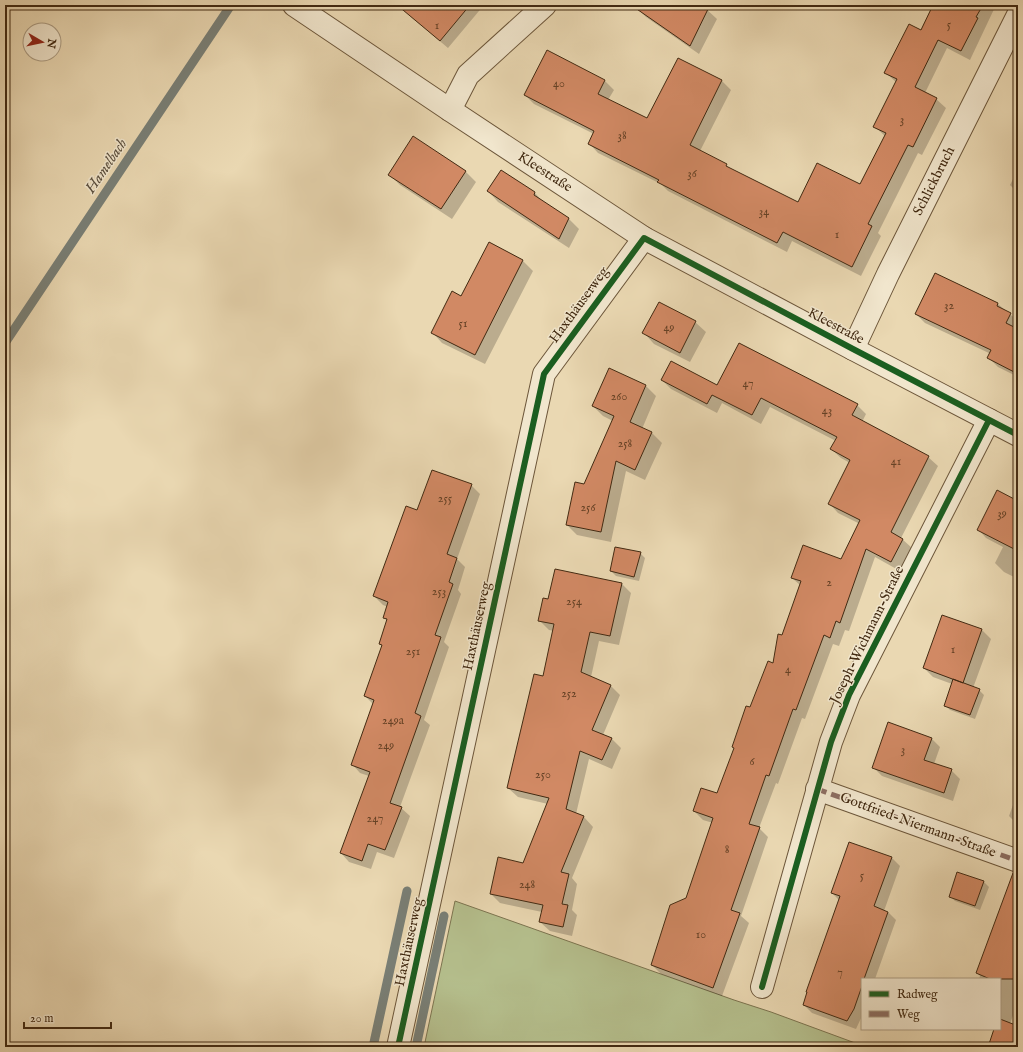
<svg xmlns="http://www.w3.org/2000/svg" width="1023" height="1052" font-family="'IM FELL English',serif">
	<style>
		.green { fill: #b5bf8d; stroke: #7c7450 }
		.shadow { fill: #0003 }
		.lines { fill: none; stroke-linecap: round; stroke-linejoin: round }
		.stream { stroke: #797f76; stroke-width: 9 }
		.building { fill: #d18964; stroke: #422a12 }
		.minor-casing { stroke: #6c563a; stroke-width: 24 }
		.tertiary-casing { stroke: #6c563a; stroke-width: 24 }
		.minor { stroke: #f1e6cd; stroke-width: 22 }
		.tertiary { stroke: #f1e6cd; stroke-width: 22 }
		.quiet { stroke: #8d6e63; stroke-width: 5; stroke-dasharray: 10 5; stroke-linecap: butt }
		.cycleway-casing { stroke: #f1e6cd; stroke-width: 8 }
		.cycleway { stroke: #1b5e20; stroke-width: 6 }
		.labels { text-anchor: middle; dominant-baseline: central; stroke-width: 3; stroke-linejoin: round; paint-order: stroke }
		.number-label { font-size: 12px; fill: #664226 }
		.street-label { font-size: 14px; fill: #422a12; stroke: #f1e6cd }
		.water-label { font-size: 15px; font-style: italic; fill: #594d3c; stroke: #f1e6cd }
	</style>
	<rect width="100%" height="100%" fill="#ead8b2"/>
	<filter id="stains"><feTurbulence type="fractalNoise" baseFrequency=".005" numOctaves="4"/><feColorMatrix values="0 0 0 0 .2 0 0 0 0 .09 0 0 0 0 .02 0 0 0 .5 -.17"/></filter>
	<radialGradient id="worn" r=".72"><stop offset=".6" stop-color="#630" stop-opacity="0"/><stop offset="1" stop-color="#630" stop-opacity=".3"/></radialGradient>
	<path class="green" d="M455,901L734,1000L771,1012L866,1047H424Z"/>
	<path class="shadow" d="M407,5H484L448,48L411,17Z
		M638,5H707L705,8L717,19L699,54L646,17L637,8Z
		M933,5H996L970,60L947,48L925,93L936,99L946,108L922,155L918,153L878,233L881,236L861,276L792,241L787,252L668,191L661,184L598,153L589,143L594,134L534,104L525,95L547,52L605,81L614,90L608,100L648,120L678,59L722,81L731,90L700,151L726,165L731,169L798,203L861,186L886,137L874,126L897,83L886,73L920,31Z
		M414,138L466,172L476,182L452,219L400,185L389,174Z
		M1018,169V193L1010,185Z
		M501,171L535,193L545,204L569,219L579,229L569,248L498,202L488,191Z
		M489,243L523,261L533,271L485,364L442,343L432,332L461,297Z
		M936,274L998,304L1018,321L1016,329L1018,330V377L998,367L989,358L991,354L925,323L916,314Z
		M695,322L706,332L690,362L654,344L644,333Z
		M609,369L646,386L656,396L642,429L652,433L662,443L645,480L626,471L611,542L577,535L567,525L613,421L603,416L593,406Z
		M662,380L718,386L857,405L866,414L862,422L928,457L938,466L901,538L912,548L900,571L875,557L849,631L845,630L839,646L833,644L805,719L802,718L778,784L776,783L759,828L768,837L741,916L749,923L722,996L661,974L652,965L686,898L713,823L703,820L694,811L718,795L751,709L774,664L800,585L792,578L841,560L860,524L838,513L829,503L850,463L841,458L831,449L836,441L770,407L761,424L722,403L717,413L671,389Z
		M471,485L480,494L457,559L465,567L458,590L461,594L444,642L449,647L424,720L430,725L400,807L410,816L394,858L377,852L371,869L349,862L341,853L369,776L360,773L352,764L373,704L365,696L382,646L380,644L388,621L384,617L388,607L383,605L374,596L418,512Z
		M1018,502V579L1004,572L995,563L1003,547L986,538L978,529Z
		M640,553L645,558L639,581L616,576L611,571Z
		M622,584L631,593L619,645L599,641L591,677L610,685L620,695L603,735L611,738L621,748L612,769L589,759L576,814L584,817L593,827L572,878L577,884L572,910L577,915L572,936L550,931L540,922L542,912L500,903L491,894L523,864L548,804L518,797L508,788L544,677L554,631L549,630L539,620L549,600Z
		M943,616L982,630L991,639L973,688L979,690L984,695L975,719L950,710L945,705L952,684L933,677L924,668Z
		M931,738L940,747L934,764L951,770L960,779L953,801L882,776L873,767Z
		M1018,791V825L1009,816Z
		M892,858L900,866L884,911L888,912L896,920L875,979H862V1016L856,1029L812,1013L804,1005L839,900L832,893Z
		M957,873L984,882L989,887L980,910L955,901L950,896Z
		M1018,906V1001L1010,1024L1018,1027V1047H989L995,1029H994H1000V979H979L980,976L977,973Z"/>
	<g class="lines">
		<path class="stream" d="M5,343L231,5
			M373,1047L407,891
			M416,1047L444,916"/>
	</g>
	<path class="building" d="M397,5H470L440,41Z
		M631,5H710L690,46Z
		M933,5H983L976,17L978,18L961,51L938,40L915,87L937,98L913,147L908,145L868,224L872,226L852,267L783,232L777,243L657,182L659,180L588,144L594,131L524,95L547,50L605,80L598,94L647,118L678,58L722,80L690,145L727,164L726,166L798,202L817,163L860,184L886,133L873,127L897,79L884,73L909,24L921,30Z
		M413,136L466,171L441,209L388,175Z
		M501,170L535,192L534,195L569,218L559,239L487,191Z
		M489,242L523,260L475,355L431,333L452,291L461,296Z
		M935,273L998,303L997,306L1011,313L1006,323L1018,329V374L987,358L991,350L915,314Z
		M659,302L696,321L680,353L642,333Z
		M739,343L858,404L852,415L929,456L891,532L903,539L891,562L866,549L840,623L836,621L830,638L824,635L796,710L793,709L769,776L766,775L749,824L760,827L731,910L740,913L713,988L651,965L670,905L686,898L713,818L693,811L701,788L717,793L734,748L732,747L746,706L750,707L768,661L773,663L778,634L782,635L801,581L791,578L803,545L841,559L860,520L828,504L850,460L830,449L837,437L761,398L752,415L712,395L707,404L661,380L671,361L717,385Z
		M609,368L646,385L630,422L652,432L635,470L616,461L601,532L566,525L575,482L584,484L614,416L592,406Z
		M432,470L472,484L447,554L457,558L449,582L453,584L435,635L441,637L415,713L421,716L390,803L402,807L385,850L368,844L362,861L340,853L370,772L351,765L374,700L364,696L382,645L379,644L387,619L383,618L388,602L373,596L406,506L417,510Z
		M997,490L1018,501V551L977,530Z
		M615,547L641,552L634,577L610,571Z
		M555,569L622,583L610,636L590,632L581,672L611,685L592,730L612,738L602,760L580,751L566,809L584,816L561,872L569,874L562,904L568,905L563,927L539,922L543,905L490,894L498,857L523,863L549,798L507,788L534,674L543,676L554,624L538,621L543,598L548,599Z
		M942,615L982,629L963,683L923,668Z
		M953,679L980,689L970,715L944,706Z
		M888,722L932,738L924,760L952,769L944,793L872,768Z
		M849,842L892,857L874,906L888,912L864,979H862V986L854,1009L847,1021L803,1005L807,992H806L840,896L831,893Z
		M957,872L984,881L975,906L949,897Z
		M1013,873H1018V979H990L976,973Z
		M1000,1019L1018,1026V1047H988L994,1029H1000Z"/>
	<g class="lines">
		<g class="minor-casing">
			<path id="minor" d="M450,110L468,75L545,5
				M853,349L888,274L1018,15
				M817,789L1018,861
				M762,987L831,742L849,695L989,420
				M398,1047L544,374L644,238"/>
		</g>
		<g class="tertiary-casing">
			<path id="tertiary" d="M294,5L450,110L644,238L853,349L1018,435"/>
		</g>
		<use href="#minor" class="minor"/>
		<use href="#tertiary" class="tertiary"/>
		<path class="quiet" d="M817,789L1018,861"/>
		<g class="cycleway-casing">
			<path id="cycleway" d="M762,987L831,742L849,695L989,420
				M398,1047L544,374L644,238L853,349L1018,435"/>
		</g>
		<use href="#cycleway" class="cycleway"/>
	</g>
	<g class="labels">
		<g class="number-label">
			<text x="949" y="24">5</text>
			<text x="437" y="25">1</text>
			<text x="559" y="83">40</text>
			<text x="902" y="119">3</text>
			<text x="622" y="135">38</text>
			<text x="692" y="173">36</text>
			<text x="764" y="211">34</text>
			<text x="837" y="234">1</text>
			<text x="949" y="305">32</text>
			<text x="463" y="323">51</text>
			<text x="669" y="327">49</text>
			<text x="748" y="383">47</text>
			<text x="619" y="396">260</text>
			<text x="827" y="410">43</text>
			<text x="625" y="443">258</text>
			<text x="896" y="461">41</text>
			<text x="445" y="498">255</text>
			<text x="588" y="507">256</text>
			<text x="1002" y="513">39</text>
			<text x="829" y="582">2</text>
			<text x="439" y="591">253</text>
			<text x="574" y="601">254</text>
			<text x="953" y="649">1</text>
			<text x="413" y="651">251</text>
			<text x="788" y="669">4</text>
			<text x="569" y="693">252</text>
			<text x="393" y="720">249a</text>
			<text x="386" y="745">249</text>
			<text x="903" y="749">3</text>
			<text x="752" y="761">6</text>
			<text x="543" y="774">250</text>
			<text x="375" y="818">247</text>
			<text x="727" y="849">8</text>
			<text x="862" y="875">5</text>
			<text x="527" y="884">248</text>
			<text x="701" y="934">10</text>
			<text x="840" y="972">7</text>
		</g>
		<g class="street-label">
			<text transform="translate(545 172) rotate(33)">Kleestraße</text>
			<text transform="translate(934 181) rotate(-63)">Schlickbruch</text>
			<text transform="translate(579 305) rotate(-54)">Haxthäuserweg</text>
			<text transform="translate(836 326) rotate(28)">Kleestraße</text>
			<text transform="translate(477 626) rotate(-78)">Haxthäuserweg</text>
			<text transform="translate(867 635) rotate(-64)">Joseph-Wichmann-Straße</text>
			<text transform="translate(918 825) rotate(20)">Gottfried-Niermann-Straße</text>
			<text transform="translate(409 942) rotate(-78)">Haxthäuserweg</text>
		</g>
		<g class="water-label">
			<text transform="translate(106 166) rotate(-56)">Hamelbach</text>
		</g>
	</g>
	<rect width="1023" height="1052" fill="none" stroke="#ead8b2" stroke-width="20"/>
	<rect x="6" y="6" width="1011" height="1040" fill="none" stroke="#422a12" stroke-width="2"/>
	<rect x="10" y="10" width="1003" height="1032" fill="none" stroke="#422a12"/>
	<rect x="861" y="978" width="140" height="52" fill="#f1e6cd" stroke="#ab9b82"/>
	<rect x="869" y="991" width="20" height="6" fill="#1b5e20" stroke="#ab9b82"/>
	<text x="897" y="998" font-size="12" fill="#422a12">Radweg</text>
	<rect x="869" y="1011" width="20" height="6" fill="#8d6e63" stroke="#ab9b82"/>
	<text x="897" y="1018" font-size="12" fill="#422a12">Weg</text>
	<g transform="translate(42 42) rotate(99)"><circle r="19" fill="#f1e6cd" stroke="#ab9b82"/>
	<path d="M0-3L7 15L0 10L-7 15Z" fill="#8f2418"/>
	<text y="-6" font-size="11" font-weight="bold" text-anchor="middle" fill="#422a12">N</text>
	</g>
	<path d="M24 1022v6h87v-6" fill="none" stroke="#422a12" stroke-width="2"/>
	<text x="30" y="1022" font-size="12" fill="#422a12" stroke="#f1e6cd" stroke-width="3" paint-order="stroke">20 m</text>
	<rect width="100%" height="100%" filter="url(#stains)"/>
	<rect width="100%" height="100%" fill="url(#worn)"/>
</svg>
